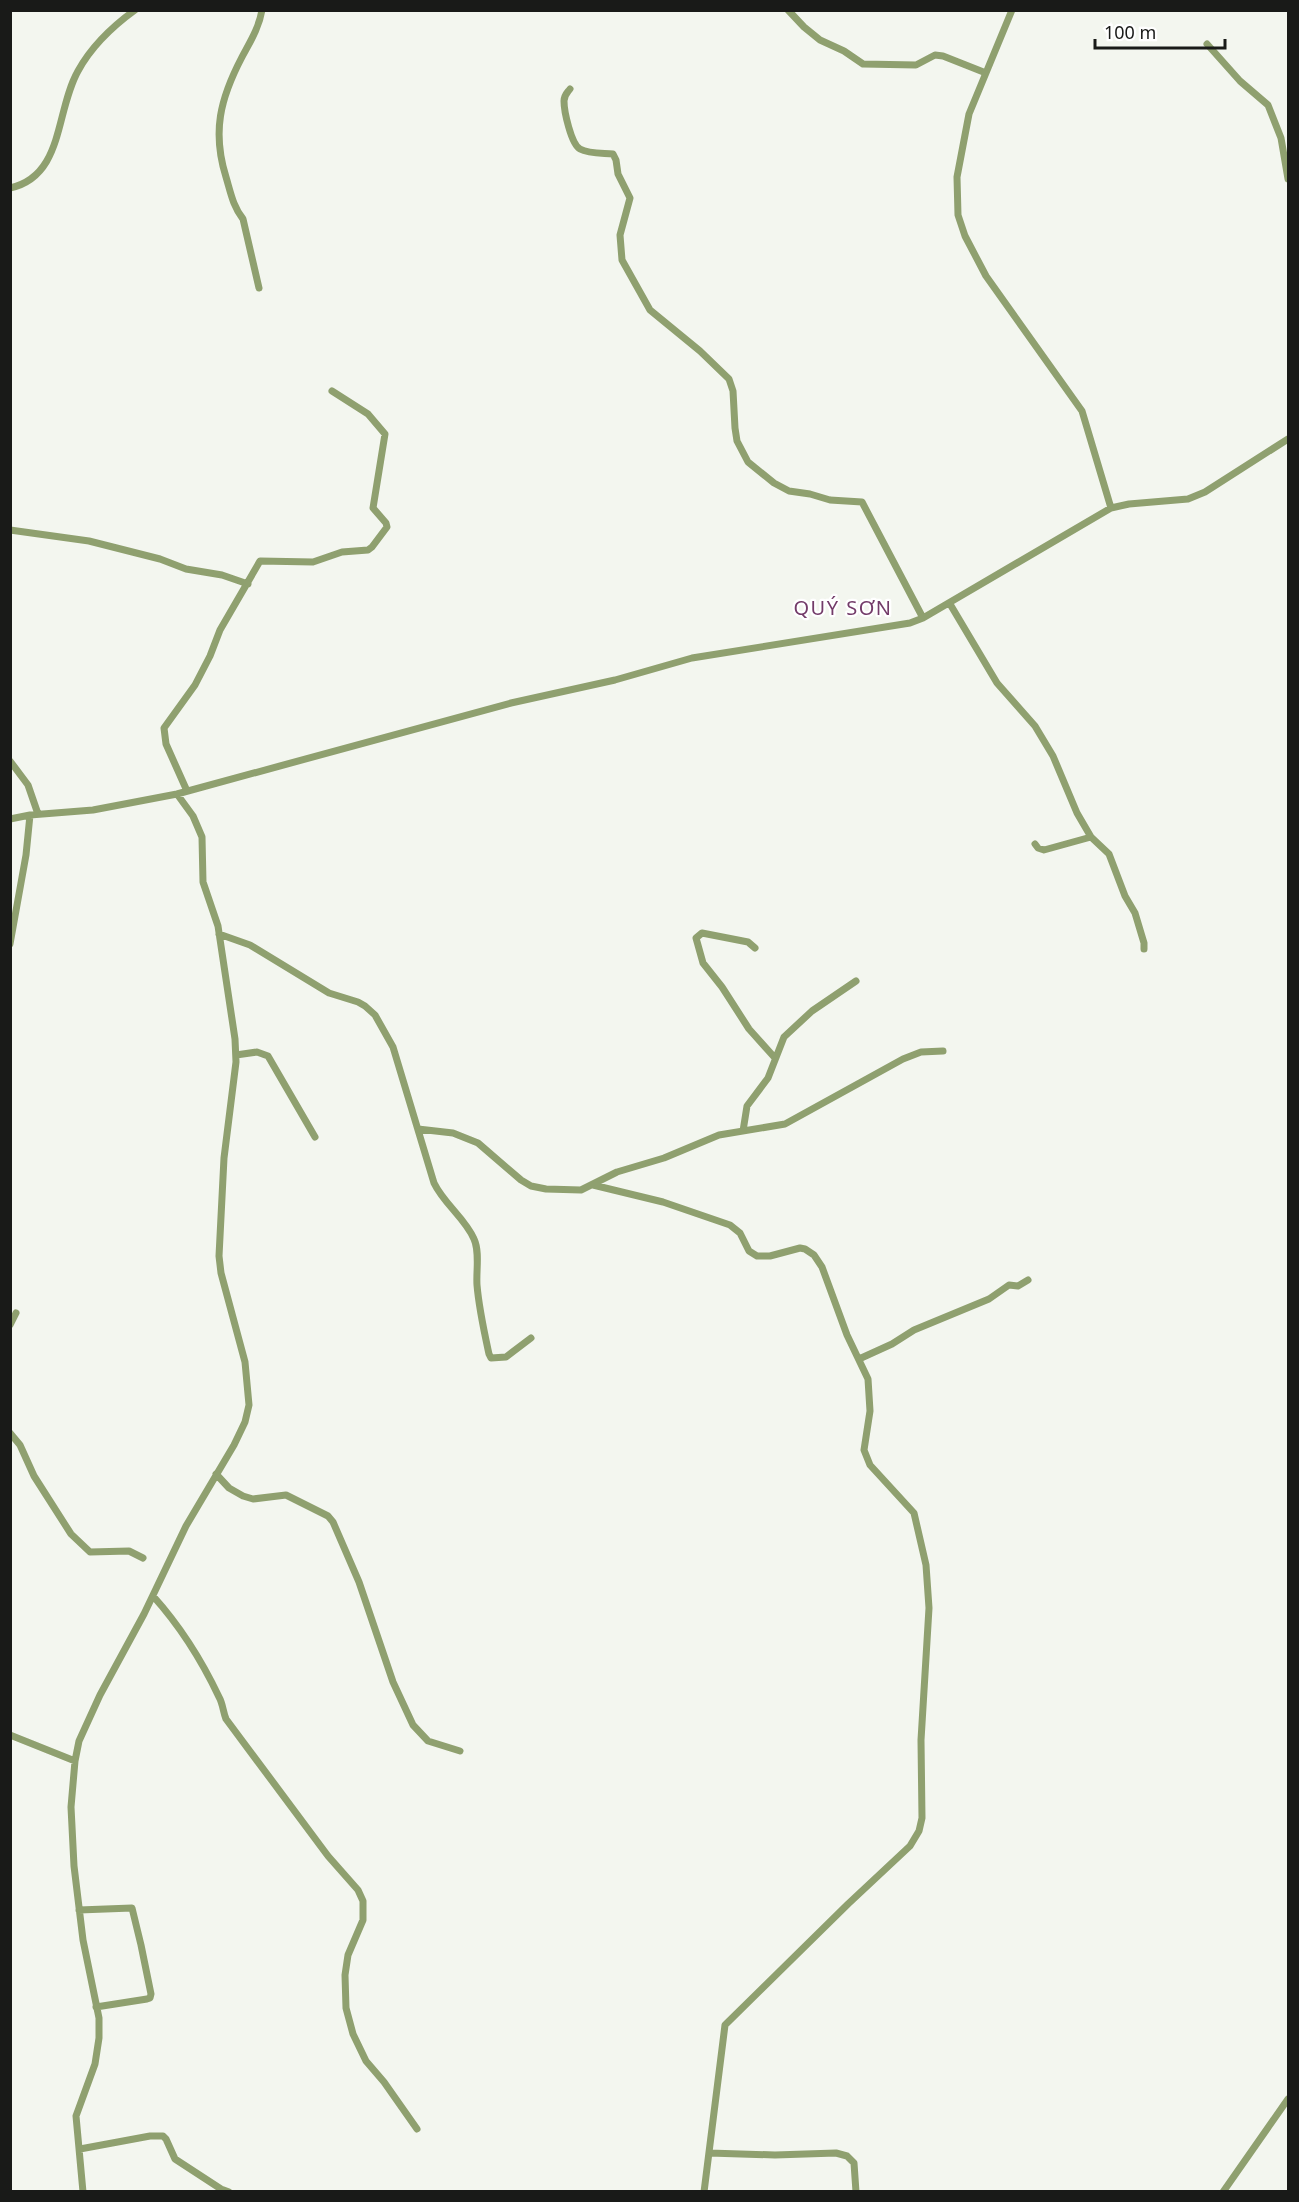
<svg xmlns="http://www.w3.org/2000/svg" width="1299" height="2202" font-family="'Noto Sans',sans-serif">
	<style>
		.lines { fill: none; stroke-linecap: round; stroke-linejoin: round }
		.minor { stroke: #8fa06f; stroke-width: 7 }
		.labels { text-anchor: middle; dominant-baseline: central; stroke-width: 4.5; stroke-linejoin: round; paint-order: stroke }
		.quarter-label { font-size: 20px; letter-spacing: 1.5px; fill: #733b69; stroke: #fff }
	</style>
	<rect width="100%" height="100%" fill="#f3f6ef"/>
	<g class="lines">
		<path class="minor" d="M788,10L804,27L820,40L844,51L863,64L916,65L935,55L943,56L986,73
			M1012,10L969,114L957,177L958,215L965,236L986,276L1082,411L1111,508
			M1207,44L1240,81L1268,105L1281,138L1288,179
			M570,89C567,93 564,95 564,101C564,111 571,144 580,149C589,154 603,153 613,154L616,160L618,174L630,198L620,235L622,260L650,310L700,351L729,379L733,391L735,428L737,441L748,462L774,483L789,491L810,494L830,500L862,502L923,618
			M10,188C64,176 55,112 78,71C91,47 113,26 135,10
			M259,288L243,219C233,206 231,194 226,177C212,132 220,99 242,57C250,42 259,28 262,10
			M10,530L89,541L160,559L186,569L222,575L248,584
			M950,604L997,683L1035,726L1053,756L1077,813L1091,837L1109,854L1125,896L1135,913L1144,943V949
			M10,761L28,785L38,814
			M187,791L166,744L164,728L195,685L210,656L220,630L260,561L313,562L342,552L368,550L372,547L387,527L386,523L373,508L385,434L368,414L332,391
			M10,819L30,815L93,810L177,794L511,703L615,680L692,658L910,623L923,618L1111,508L1129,504L1188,499L1205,492L1288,439
			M1035,844L1038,848L1044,850L1091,837
			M219,934L250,945L329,993L358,1002L365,1006L375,1015L393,1047L434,1183C444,1204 465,1218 474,1239C480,1252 476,1271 477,1285C479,1309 484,1331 489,1354L491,1358L506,1357L531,1338
			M10,944L26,855L30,815
			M755,948L748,942L702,933L696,938L703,963L722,987L749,1029L775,1058
			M236,1055L257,1052L268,1056L315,1137
			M418,1129L453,1133L478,1143L521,1180L531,1186L546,1189L581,1190L617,1172L664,1158L719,1135L785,1124L903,1059L921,1052L943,1051
			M743,1131L747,1106L768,1078L784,1037L812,1011L856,981
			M593,1185L663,1202L730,1225L740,1233L749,1251L757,1256H770L800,1248L805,1249L814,1255L822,1267L847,1335L868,1379L870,1411L864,1450L870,1465L914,1513L926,1565L929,1608L921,1740L922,1818L919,1831L910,1846L848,1904L725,2025L704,2192
			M10,1325L16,1313
			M859,1359L892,1344L914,1330L989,1299L1009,1285L1018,1286L1028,1280
			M10,1433L20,1445L34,1476L71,1534L90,1552L129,1551L143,1558
			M216,1474L229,1488L243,1496L253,1499L286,1495L328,1516L333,1522L359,1582L393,1682L413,1725L428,1741L460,1751
			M153,1596C180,1626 202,1661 219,1697C223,1704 223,1712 226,1719L328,1856L358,1890L363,1901V1920L348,1955L345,1975L346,2008L353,2034L366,2061L384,2082L417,2129
			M10,1735L75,1761
			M79,1910L132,1908L141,1945L151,1994L150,1998L147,1999L96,2007
			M80,2149L150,2136H163L166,2139L175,2159L221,2189L229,2192
			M709,2153L775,2155L836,2153L847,2156L854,2163L856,2192
			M83,2192L76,2116L95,2064L99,2038V2018L83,1940L74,1866L71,1807L75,1761L79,1741L100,1695L144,1614L186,1526L234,1445L245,1422L249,1405L245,1362L221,1273L219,1256L224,1158L236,1062L235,1039L218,926L203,882L202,837L193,816L177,794
			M1223,2192L1288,2099"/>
	</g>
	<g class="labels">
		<g class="quarter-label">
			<text x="843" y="607">QUÝ SƠN</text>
		</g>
	</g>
	<rect width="1299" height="2202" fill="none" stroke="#191a18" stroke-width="24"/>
	<path d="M1095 39v9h130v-9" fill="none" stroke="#191a18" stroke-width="3"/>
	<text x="1104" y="39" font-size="18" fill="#191a18" stroke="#ffffff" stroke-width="4.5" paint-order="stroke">100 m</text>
</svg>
